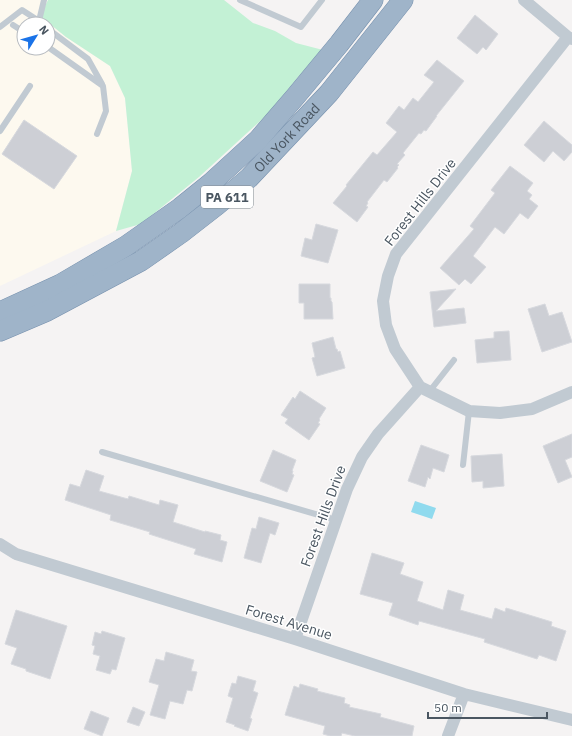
<svg xmlns="http://www.w3.org/2000/svg" width="572" height="736" font-family="'IBM Plex Sans',sans-serif">
	<style>
		.commercial { fill: #fdf9ef; fill-rule: evenodd }
		.green { fill: #c3f1d5 }
		.water { fill: #90daee }
		.building { fill: #cdcfd5; stroke: #d7d9de }
		.lines { fill: none; stroke-linecap: round; stroke-linejoin: round }
		.trunk-casing { stroke: #7690ad; stroke-width: 21 }
		.service { stroke: #c1cad2; stroke-width: 6 }
		.minor { stroke: #c1cad2; stroke-width: 12 }
		.trunk { stroke: #9fb4c9; stroke-width: 20 }
		.labels { text-anchor: middle; dominant-baseline: central; stroke-width: 3; stroke-linejoin: round; paint-order: stroke }
		.shield { fill: #fff; stroke: #808990; stroke-width: 1 }
		.shield-label { font-size: 13px; font-weight: bold; fill: #4a5661 }
		.street-label { font-size: 14px; fill: #4a5661; stroke: #fff }
	</style>
	<rect width="100%" height="100%" fill="#f5f3f3"/>
	<path class="commercial" d="M0,0H48L40,16L66,37L110,66L125,98L132,171L116,231L0,286ZM24,24H48V48H24Z"/>
	<path class="green" d="M48,0H224L253,23L275,31L296,43L323,50L298,77L270,112L199,177L141,224L116,231L132,171L125,98L110,66L66,37L40,16Z"/>
	<path class="water" d="M415,501L436,508L432,519L411,512Z"/>
	<path class="building" d="M475,15L498,34L486,50L483,47L477,54L457,38Z
		M437,60L464,81L436,116H437L426,131L424,130L421,134L419,133L403,153L405,155L397,164L399,165L397,167L398,168L387,182L384,180L367,202L368,203L366,206L368,207L357,222L333,203L347,186L346,185L373,152L377,155L397,132L386,123L399,106L404,110L413,98L418,102L434,82L424,75Z
		M24,120L77,156L54,189L2,154Z
		M544,121L572,145V152L564,161L553,151L544,162L524,145Z
		M510,166L533,183L527,191L532,195L529,199L538,206L528,219L520,213L504,234L495,227L473,256L486,267L471,284L465,279L459,285L440,268L474,229L470,226L495,193L491,190Z
		M316,224L338,230L328,263L301,256L305,238L312,240Z
		M299,284H330V298H331V301L332,302L333,319H304V303H299Z
		M456,289L436,311L464,308L466,323L434,327L430,292Z
		M545,304L549,316L562,312L572,342L542,352L528,309Z
		M509,331L511,360L477,363L475,340L494,338V332Z
		M333,337L336,349H337L338,352L340,351L345,368L317,376L312,358L315,357L312,343Z
		M300,391L326,408L319,419L320,420L318,423L320,424L309,440L285,423L288,419L281,415L293,397L295,399Z
		M572,434V457L565,460L572,477L558,483L543,446Z
		M421,445L449,455L444,472L433,468L430,479L428,477L425,487L408,481Z
		M273,450L296,460L292,471H293L292,474L294,475L287,492L260,481Z
		M502,454L504,486L483,488V481L472,482L471,456Z
		M86,470L104,476L99,491L128,499L129,496L159,505L160,500L178,505L173,522L205,532V531L221,535L220,540L227,542L222,562L194,554L196,549L149,534L150,532L110,520L111,515L65,500L70,484L80,487Z
		M259,517L279,523L275,535L270,533L261,563L244,558L252,528L256,529Z
		M372,553L404,563L400,574L423,582L417,601L443,610L448,590L464,595L460,610L492,619L495,608L505,612L506,608L552,622L551,626L566,631L556,661L539,655L537,659L484,642L485,639L419,621L418,625L389,615L393,603L360,594Z
		M16,610L67,626L50,679L26,671V669L11,664L17,648L5,644Z
		M102,631L125,638L116,670L112,669L110,674L96,670L100,656L93,654L95,646L92,645L95,632L101,634Z
		M166,652L194,660L191,671L197,672L192,691L187,690L183,704L170,701L165,719L150,715L159,685L149,682L156,659L164,661Z
		M238,676L256,681L253,691L258,693L250,718L252,719L248,731L234,726L235,725L226,722L233,698L228,696L232,683L236,684Z
		M300,684L318,689L317,691L345,698L344,703L350,705L349,707L381,714L380,717L414,726L412,736H355L342,733L341,736H330L323,734L325,726L285,715L294,686L299,688Z
		M133,707L145,712L139,726L127,722Z
		M91,711L109,718L102,736L84,729Z"/>
	<g class="lines">
		<g class="trunk-casing">
			<g id="trunk">
				<path d="M0,312L61,284L126,246L180,208L211,183L258,140L295,97L339,44L373,0"/>
				<path id="s1" d="M0,331L47,311L141,261L181,233L217,205L249,178L329,93L403,0"/>
			</g>
		</g>
		<path class="service" d="M240,0L301,27L322,0
			M13,25L24,32
			M0,27L22,10L39,21L44,0
			M48,29L88,59L102,84
			M48,47L103,86L106,111L97,134
			M0,131L30,86
			M429,392L454,360
			M102,452L336,520
			M463,465L469,411"/>
		<path class="minor" d="M524,0L568,37L572,39
			M420,387L469,411L500,413L532,409L572,392
			M0,544L16,554L295,639L464,694L572,720
			M295,639L347,489L362,457L378,434L420,387L395,349L386,325L383,301L388,276L396,254L568,37
			M448,736L464,694"/>
		<use href="#trunk" class="trunk"/>
	</g>
	<g class="labels">
		<rect class="shield" x="201" y="186" width="52" height="22" rx="3"/>
		<g class="shield-label">
			<text x="227" y="197">PA 611</text>
		</g>
		<g class="street-label">
			<text stroke="none"><textPath href="#s1" startOffset="349">Old York Road</textPath></text>
			<text transform="translate(420 202) rotate(-52)">Forest Hills Drive</text>
			<text transform="translate(323 516) rotate(-70)">Forest Hills Drive</text>
			<text transform="translate(289 622) rotate(17)">Forest Avenue</text>
		</g>
	</g>
	<g transform="translate(36 36) rotate(53)"><circle r="19" fill="#ffffff" stroke="#b7bbc0"/>
	<path d="M0-3L7 15L0 10L-7 15Z" fill="#1a73e8"/>
	<text y="-6" font-size="11" font-weight="bold" text-anchor="middle" fill="#4a5661">N</text>
	</g>
	<path d="M428 712v6h119v-6" fill="none" stroke="#4a5661" stroke-width="2"/>
	<text x="434" y="712" font-size="12" fill="#4a5661" stroke="#ffffff" stroke-width="3" paint-order="stroke">50 m</text>
</svg>
